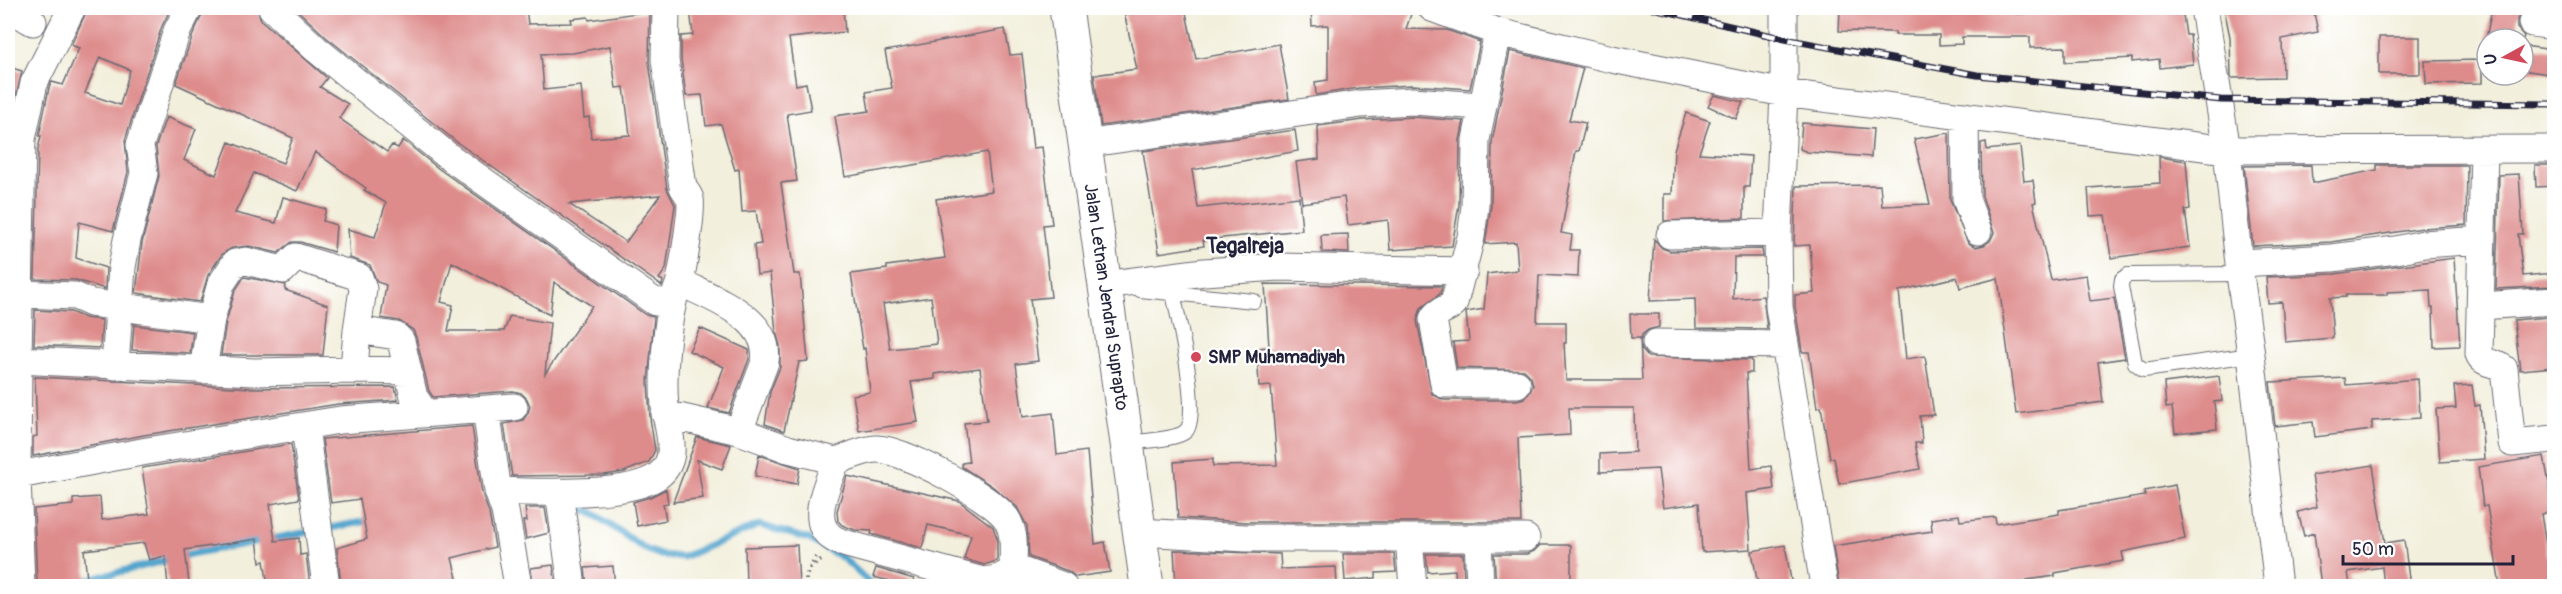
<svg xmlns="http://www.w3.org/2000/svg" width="2562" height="594" font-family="Pangolin,sans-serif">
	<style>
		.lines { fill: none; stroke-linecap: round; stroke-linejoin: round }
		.stream { stroke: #54a5ce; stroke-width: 7 }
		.building { fill: #de8b8b; fill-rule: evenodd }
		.service-casing { stroke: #6b6a73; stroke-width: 16 }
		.minor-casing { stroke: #6b6a73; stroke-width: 29 }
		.secondary-casing { stroke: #6b6a73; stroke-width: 35 }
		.path { stroke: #6b6a73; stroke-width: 4; stroke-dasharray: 1.5 4.5; stroke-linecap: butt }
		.service { stroke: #fff; stroke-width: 14 }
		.minor { stroke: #fff; stroke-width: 27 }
		.secondary { stroke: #fff; stroke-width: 33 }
		.rail-casing { stroke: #22223b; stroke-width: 7 }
		.rail { stroke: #fff; stroke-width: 4.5; stroke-dasharray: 14; stroke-linecap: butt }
		.poi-dot { fill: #d1495b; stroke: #fff; stroke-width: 2 }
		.labels { text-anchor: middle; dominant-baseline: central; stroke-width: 4.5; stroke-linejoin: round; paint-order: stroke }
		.street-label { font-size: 18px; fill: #22223b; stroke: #fff }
		.poi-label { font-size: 18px; font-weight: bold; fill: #22223b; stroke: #fff; text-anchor: start }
		.quarter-label { font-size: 21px; font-weight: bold; fill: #22223b; stroke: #fff }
	</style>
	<rect width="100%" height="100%" fill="#fff"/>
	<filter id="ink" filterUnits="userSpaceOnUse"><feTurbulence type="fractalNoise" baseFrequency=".0167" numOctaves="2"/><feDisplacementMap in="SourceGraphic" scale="12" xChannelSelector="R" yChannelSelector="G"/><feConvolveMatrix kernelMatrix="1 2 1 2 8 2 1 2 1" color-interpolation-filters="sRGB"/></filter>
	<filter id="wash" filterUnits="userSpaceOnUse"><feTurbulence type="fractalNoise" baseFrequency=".008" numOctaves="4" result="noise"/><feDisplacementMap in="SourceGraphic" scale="24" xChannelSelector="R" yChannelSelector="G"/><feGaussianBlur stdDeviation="1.35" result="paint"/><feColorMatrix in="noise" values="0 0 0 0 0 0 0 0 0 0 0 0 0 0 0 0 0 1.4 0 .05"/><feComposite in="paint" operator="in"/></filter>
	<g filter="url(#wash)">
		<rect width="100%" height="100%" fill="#f2efdc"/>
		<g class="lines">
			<path class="stream" d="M567,506L590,511L645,549L660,555L683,557L759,525L809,539L843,558L873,586
				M325,529L373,520
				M65,586L190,554L314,531"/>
		</g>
		<g id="blocks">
			<path class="building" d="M88,8H171L162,26L125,140L128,172L113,231L79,222L76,258L106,268L105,289L76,280L35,279L38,149L41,136H39L49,88L52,82L63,85L79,48L71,45ZM100,57L130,70L120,105L85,93Z
				M205,8H257L261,20L327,78L320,87L348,104L339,118L387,152L392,145L398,148L403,140L439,169L646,315L654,317L648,382L650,418L655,450L649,462L624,472L604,475L512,476L504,424L523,420L528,413L530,406L527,399L521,393L513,391L433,397L429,391L416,337L413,330L399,321L381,318L386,285L377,282L370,265L350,258L348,229L375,237L386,203L364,190L366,188L315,152L297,191L254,173L235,213L276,223L283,197L326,209L323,221L336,225L334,252L300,242H292L278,253L249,246L232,248L222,254L208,275L200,302L136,293L142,243L159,176L156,146L166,117L196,129L184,160L216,175L229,142L283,163L293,138L176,84L192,37ZM452,262L550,315L554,282L592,306L545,374L550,323L510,316L504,331H448L453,305L441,302Z
				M295,8H526L528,24L572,23L571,19L588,17L589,20L650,11L649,62L667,189L675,205L666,269L659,279L663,281L662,286L458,143L326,37ZM610,46L616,88L624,87L630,135L591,138L589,117L584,118L581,86L544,90L541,54L573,53ZM660,195L626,242L569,204Z
				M700,8H843L845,32L789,38L796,85L806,83L811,110L787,114L797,181L781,183L794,274H800L808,361L799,362L784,431L765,424L770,392L780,367V346L776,332L770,273L757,275L754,245L761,244L756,211L742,212L739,169L735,170L721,124L706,126L702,95L686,96L681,59V36L693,35L690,9Z
				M1123,8H1185L1196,59L1279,44L1289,99L1101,126L1094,75L1137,69Z
				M1311,8H1413L1406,29L1447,30L1480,42L1470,89L1412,85L1359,88L1316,95L1315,82L1328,80V25L1312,26Z
				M1840,8H2016V14L2068,12V8H2182L2186,35H2190L2193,64L2160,68L2159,59L2132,62V58L2065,62V47L2030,48V37H1962V44L1939,45V35H1895V32L1839,31Z
				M2224,8H2313L2318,32L2282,39L2283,77L2231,78L2230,37Z
				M2492,8H2530L2520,13L2517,20V28L2524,36L2523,39H2486Z
				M1005,29L1010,55L1022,54L1033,148L1042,147L1052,224L1043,225L1051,297L1030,299L1038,361L1016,364L1023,417L1053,413L1057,455L1087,451L1095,544L1105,542L1110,572L1076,577L1068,571L1029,557L1027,526L1017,507L992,486L962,467V463L969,462L964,423L987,421L980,368L935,374V379L911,382L918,422L859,431L853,395L870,392L865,348L863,349L851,274L887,269V266L945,258L936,199L992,191L987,152L845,177L835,116L869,111L866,92L892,88L885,51ZM931,297L937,344L890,349L883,304Z
				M2379,37H2420V74H2379Z
				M2523,46L2554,50V75L2523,70Z
				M1510,51L1583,68L1569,120L1586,123L1579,151H1576L1561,233L1572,235L1570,250H1579L1578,277L1539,275L1537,322H1566V343H1564L1566,380H1642L1640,338H1631L1630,314H1659V327L1648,330L1642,335L1640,342L1642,350L1648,357L1752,360V373H1746L1751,469L1771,466L1774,489L1747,493L1751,549L1702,552L1699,503L1663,508L1658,469L1600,472V454L1635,452L1634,408H1569L1570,435L1518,438L1521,522H1246L1178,518L1174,462L1213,459V466L1277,465L1271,386L1259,387L1257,348L1269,347L1265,284L1442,286L1440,294L1421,308L1417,321L1432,394L1444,400H1517L1524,398L1530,392L1533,385L1531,377L1524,370L1457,368L1453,342L1469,341L1466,312L1484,309L1487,274L1518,270L1516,242L1485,244L1491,206L1492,142Z
				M2482,60V83L2426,84L2425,61Z
				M12,68L22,71L8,132V79Z
				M1714,95L1743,102L1736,119L1708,106Z
				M1686,113L1710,121L1699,153L1751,156L1749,187H1744V218L1664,221V194H1672L1674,150Z
				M1413,117L1464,121L1460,140L1459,205L1452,246L1390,250L1388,220L1348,225L1344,197L1302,203L1296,162L1319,159L1318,126L1363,120Z
				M1802,123L1873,129L1871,157L1807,152L1800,149Z
				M1295,130L1298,151L1192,170L1198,208L1299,197L1302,230L1203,240L1204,246L1159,253L1143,151Z
				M1949,133L1950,200L1968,243L1976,247L1984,245L1990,241L1994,233L1982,196L1981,143L1986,142L1987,150L2020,146L2024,181L2033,180L2036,202L2033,203L2051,280L2086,275L2090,301L2114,298L2125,358L2098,362L2103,402L2016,414L1998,278L1960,288L1957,277L1899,291L1906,359L1925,356L1934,415L1920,416L1922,443H1915L1920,469L1839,484L1834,458H1830L1821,407L1817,408L1809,352H1802L1795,306V295L1814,293L1810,245L1794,246L1796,186L1880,185L1882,206L1930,204L1914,139Z
				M2159,157L2186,161L2190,209L2185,210L2190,247L2111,258L2105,215L2090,216L2088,188L2160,183Z
				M2311,165L2312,183L2377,170V165H2467L2466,225L2423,228L2331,242L2253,246L2244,166Z
				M2535,165H2554V186L2536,187Z
				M2519,174L2523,234H2518L2523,276L2554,273V286L2496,289L2499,175Z
				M1348,234L1349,253L1322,252L1321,235Z
				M1654,239L1662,248L1670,251L1762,249L1763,257H1734L1733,299L1763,296L1767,329L1696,328L1695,299L1650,301Z
				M2454,258L2460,346L2434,347L2433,308H2431L2430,290L2387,292V295H2346V297L2330,298L2333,338L2285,342L2282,302L2268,303L2266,277L2334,274Z
				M244,277L286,285L285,290L328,305L323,355H221L226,322L235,291Z
				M35,310L71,312L85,318L102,320L100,348L34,345Z
				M2549,317L2554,367L2520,370L2514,320Z
				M134,325L193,332L190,353L132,350Z
				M700,328L749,350V359L729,413L708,408L724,367L689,351Z
				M2219,376L2222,401L2214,402L2217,429L2175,433L2172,407L2166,408L2164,383Z
				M35,377L253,388L395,387L398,400L338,404L144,435L33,456V437L37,436Z
				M2345,378L2346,385L2418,379L2420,418L2372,421V430L2315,437L2313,422L2275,426L2270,382Z
				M2472,385L2475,406L2480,405L2484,459L2440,462L2436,409L2456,408L2454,386Z
				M472,426L482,493L489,513L495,547L452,558L459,586H341L337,548L367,539L360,499L331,503L322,439Z
				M697,437L731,445L722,469L697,460L703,498L673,502Z
				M291,444L299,499L270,504L275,541L299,538L300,555L306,554L310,586H268L264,561L260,562L257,539L185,550L189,583L168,586L165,556L149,560L144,543L84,550L87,579L37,585L34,509L73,505V499L100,497L102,520L149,514L142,468Z
				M759,455L800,468L797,484L755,476Z
				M2544,456L2554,511L2541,514L2549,562L2554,561V586H2500L2487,506H2483L2478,467Z
				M2373,465L2385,543L2404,540L2410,586H2384L2382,567L2348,572L2350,586H2321L2314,533L2304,536L2298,512L2317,507L2312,475Z
				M847,476L959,501L993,527L997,538V561L984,565L964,559L971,535L928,525L922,548L871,534L872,531L855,530L842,525L838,521L837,511Z
				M2175,485L2185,539L2122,552L2124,561L2055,573V576L2027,580L2028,586H1839L1833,546L1932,531L1931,519L1959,515L1960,521L1995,517L1996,524L2059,514V510L2145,496L2144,491Z
				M666,489L668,503L663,504L666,520L637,526L633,502L650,497Z
				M525,508H545L549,533L526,539L523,521H527Z
				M797,545L799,586H746L745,547Z
				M1540,545H1571V586H1496L1494,554H1527L1534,551Z
				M1785,545L1792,586H1758L1752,551Z
				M1174,550L1280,554L1281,569L1336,567L1337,586H1254L1253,584L1176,586Z
				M1343,554H1394L1396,572L1376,573V578L1345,581Z
				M1426,554H1463L1464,581L1456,582L1455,570L1428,572Z
				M553,565L556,586H533L531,568Z
				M613,566L615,586H587L585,568Z
				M876,568L914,579L912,586L873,577Z"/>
		</g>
	</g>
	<g filter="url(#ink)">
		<use href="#blocks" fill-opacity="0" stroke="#6b6a73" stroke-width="1.5"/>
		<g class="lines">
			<g class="service-casing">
				<path id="service" d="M2240,274L2128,275L2122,279L2121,286L2135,363L2144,370L2251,355
					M1140,290L1254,301
					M1127,443C1140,441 1177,440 1186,431C1201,416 1178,316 1173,293"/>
			</g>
			<g class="minor-casing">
				<path id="minor" d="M8,8L33,22
					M72,8L34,83L22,139L18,360L254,372L354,370L357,330L396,336L401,341L414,397L425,413
					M272,8L316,49L448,156L655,302L673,301
					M1432,8L1498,32L1612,59L1784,93L2227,150L2554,149
					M1784,8V93L1778,233L1779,307L1824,586
					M2204,8L2227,150L2240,274L2251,355L2278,586
					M2532,23L2554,26
					M1498,32L1476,140L1475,206L1471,237L1454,303C1448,310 1437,310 1433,319L1444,384H1517
					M1965,116L1966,199L1978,231
					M1084,144L1361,104L1413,101L1481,106
					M2484,150L2479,354C2483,365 2496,362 2504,369L2512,443L2554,439
					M1670,235L1778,233
					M2239,263L2332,258L2396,250L2424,244L2481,240
					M680,282C712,299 772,317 765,362L739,431
					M1104,285L1204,272L1279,267L1464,271
					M19,294L75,296L91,303L211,319L221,284L235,263L246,261L283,270L296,257L359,277L363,289L357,330
					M2481,306L2554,301
					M1656,343L1784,345
					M8,359L18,360L17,476L21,586
					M115,366L122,267L127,240L144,173L140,145L177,31L189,8
					M203,370L211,319
					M354,370L408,371
					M486,410L498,491L505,511L518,586
					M665,414L739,431L788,449L836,461C829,481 809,519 830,536C834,540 841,542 847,544L983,581C996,580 1004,578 1013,568L1063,586
					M305,427L326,586
					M836,461C849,457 861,450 876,449C902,448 991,497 1006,518C1016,533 1013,551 1013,568
					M8,477L147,451L340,420L514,407
					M498,491C536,492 630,498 659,475C681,457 667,429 665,406C662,377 666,330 673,302C674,294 679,288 680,280C683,268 693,208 690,199C689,195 685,191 683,187L665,60L666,8
					M559,492L572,586
					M1139,532L1246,538H1526
					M1478,538L1480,586
					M1409,539L1413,586"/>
			</g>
			<g class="secondary-casing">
				<path id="secondary" d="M1066,8L1147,586"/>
			</g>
			<path class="path" d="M582,8H602
				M810,568L823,559
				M806,586V576L817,555"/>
			<use href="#service" class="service"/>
			<use href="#minor" class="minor"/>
			<use href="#secondary" class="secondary"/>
			<g class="rail-casing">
				<path id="rail" d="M1653,8L1785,39L1977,75L2221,100L2554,104"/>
			</g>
			<use href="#rail" class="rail"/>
		</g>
	</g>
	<circle class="poi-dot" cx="1196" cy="357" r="6"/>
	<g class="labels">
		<g class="street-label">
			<text transform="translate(1106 297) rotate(82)">Jalan Letnan Jendral Suprapto</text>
		</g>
		<g class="poi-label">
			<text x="1208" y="357">SMP Muhamadiyah</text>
		</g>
		<g class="quarter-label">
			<text x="1245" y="246">Tegalreja</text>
		</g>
	</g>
	<rect width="2562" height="594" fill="none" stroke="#fff" stroke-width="30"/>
	<g transform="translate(2505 57) rotate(262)"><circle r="28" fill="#ffffff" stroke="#a7a7b1" stroke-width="1.5"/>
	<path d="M0-4.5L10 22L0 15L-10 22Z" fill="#d1495b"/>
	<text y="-9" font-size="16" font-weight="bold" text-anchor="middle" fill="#22223b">U</text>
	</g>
	<path d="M2343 555v9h170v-9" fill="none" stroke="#22223b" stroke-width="3"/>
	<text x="2352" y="555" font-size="18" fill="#22223b" stroke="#ffffff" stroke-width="4.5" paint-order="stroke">50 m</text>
</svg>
